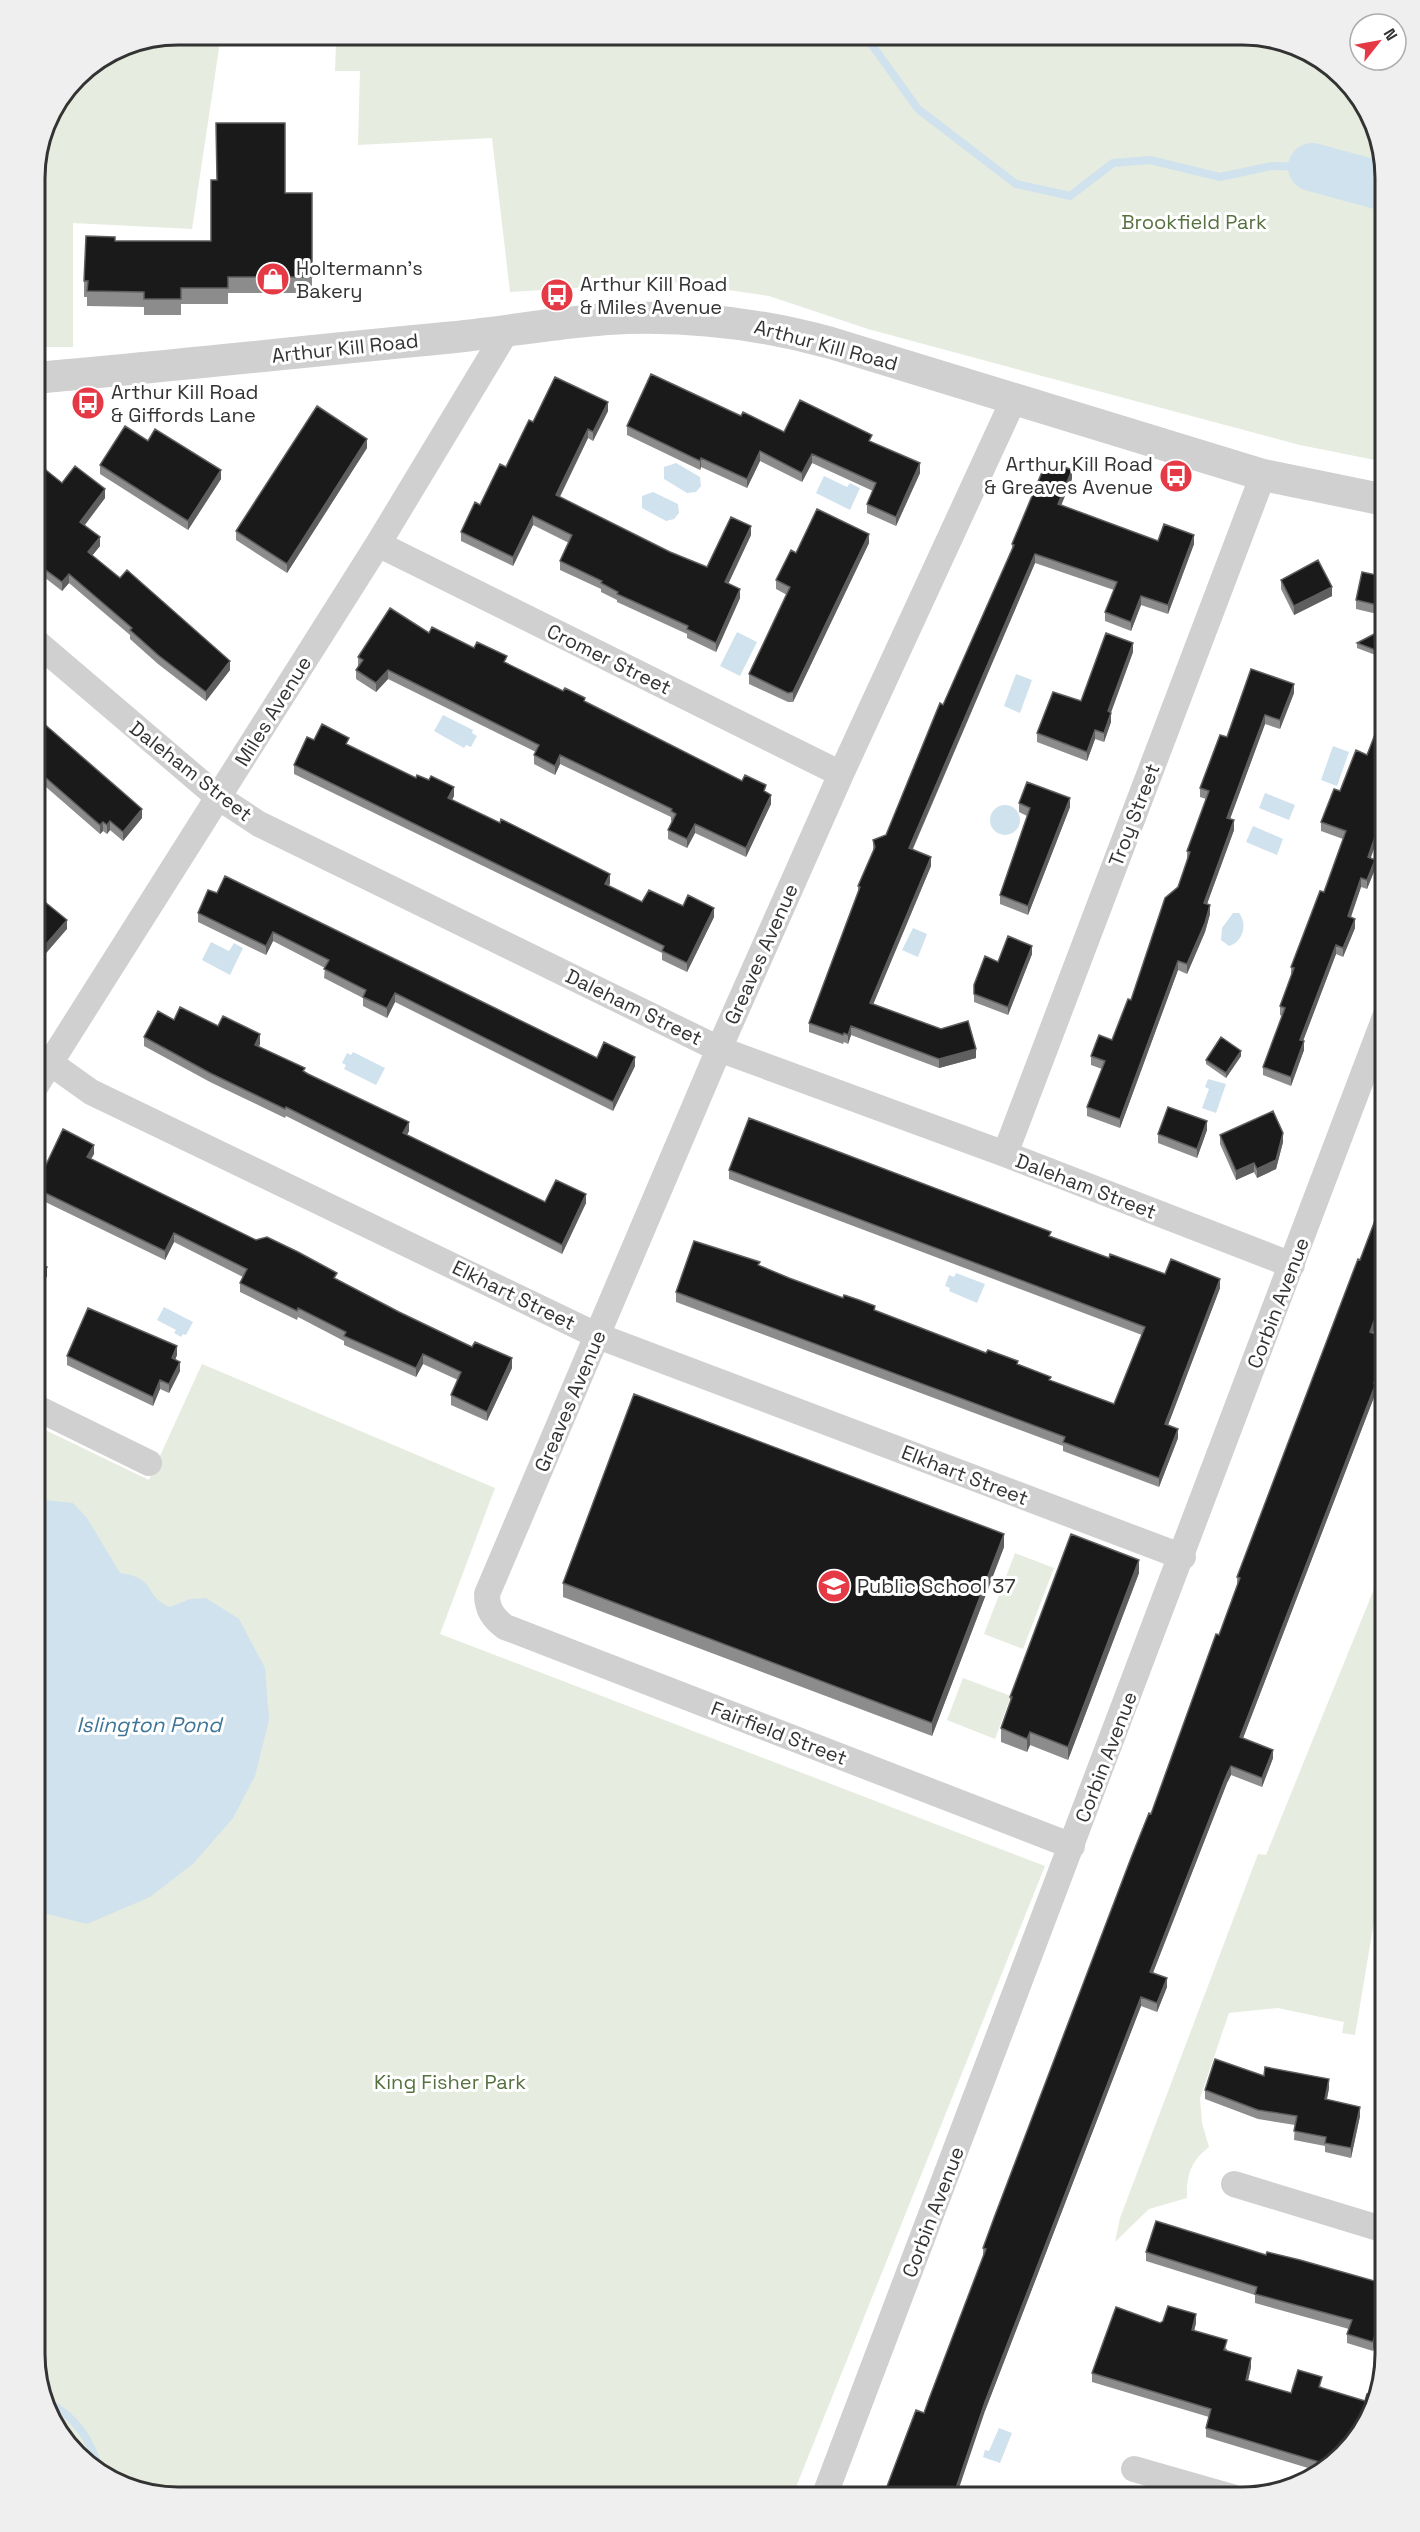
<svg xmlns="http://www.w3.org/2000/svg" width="1420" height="2532" font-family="'Space Grotesk',sans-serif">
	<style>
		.green { fill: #e6ecdf }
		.water { fill: #cfe2ee }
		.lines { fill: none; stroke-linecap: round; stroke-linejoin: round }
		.stream { stroke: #cfe2ee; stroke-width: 8 }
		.river { stroke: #cfe2ee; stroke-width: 48 }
		.minor { stroke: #d0d0d0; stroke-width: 26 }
		.tertiary { stroke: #d0d0d0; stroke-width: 32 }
		.wall { fill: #8c8c8c }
		.shaded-wall { fill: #5f5f5f }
		.building { fill: #1a1a1a; stroke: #5f5f5f; stroke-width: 1.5 }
		.labels { text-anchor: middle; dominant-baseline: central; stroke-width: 6; stroke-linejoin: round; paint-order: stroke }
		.park-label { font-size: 20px; fill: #56703f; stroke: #fff }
		.poi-label { font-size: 20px; fill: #333; stroke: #fff; text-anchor: start }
		.street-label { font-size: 20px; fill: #333; stroke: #fff }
		.water-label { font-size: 21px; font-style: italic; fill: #3f7597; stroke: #fff }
		.rim { fill: none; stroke: #333; stroke-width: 3 }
	</style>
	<rect width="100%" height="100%" fill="#fff"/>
	<path class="green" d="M178,35H221L192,229L73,223V347H35V169L46,123L77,76L123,45Z
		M325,35H1252L1322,59L1371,115L1385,178V462L1300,445L1027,372L868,329L769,296L673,282L510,292L492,138L358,145L360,71H335L336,44L325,42Z
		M202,1364L495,1488L440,1634L1045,1866L792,2497H169L98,2473L49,2417L35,2354V1425L149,1480Z
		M1015,1553L1054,1568L1023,1649L984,1634Z
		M1385,1562V1856L1355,2035L1342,2033L1344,2022L1278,2008L1229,2013L1200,2098L1202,2123L1209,2147C1191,2161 1186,2175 1187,2198L1149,2209L1115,2242L1120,2218L1258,1854L1266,1855Z
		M963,1678L1011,1696L995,1739L947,1720Z"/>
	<path class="water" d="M676,463L700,477L701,486L696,492L687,493L664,479V467Z
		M824,476L847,487L850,483L860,488L850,510L816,493Z
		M653,492L678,504L679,513L674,519L666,521L642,508V496Z
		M737,632L757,642L740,676L720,666Z
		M1016,674L1032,680L1020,713L1004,706Z
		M443,715L473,730L472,733L477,736L471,747L466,745L464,748L434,731Z
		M1333,746L1349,752L1337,786L1321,780Z
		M1265,793L1295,805L1289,820L1259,808Z
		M990 820a15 15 0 1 1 30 0a15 15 0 1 1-30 0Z
		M1253,826L1283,839L1277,855L1246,842Z
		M1233,913H1239C1248,924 1243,942 1229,946L1221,940L1222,928Z
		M913,928L927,934L918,957L902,950Z
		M211,942L229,951L234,943L243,948L230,975L202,960Z
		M353,1052L385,1068L376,1085L344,1069L346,1065L342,1063L347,1053L351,1055Z
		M1208,1079L1226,1084L1216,1113L1202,1108L1209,1089L1205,1087Z
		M956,1273L985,1284L977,1303L949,1291L950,1288L945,1286L949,1275L954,1277Z
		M164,1307L193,1322L186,1335L183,1334L181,1337L174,1333L176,1330L157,1320Z
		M35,1499L73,1503L87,1518L120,1573C158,1578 143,1596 170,1607L190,1599L206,1598L239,1619L265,1668L269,1720L255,1776L233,1818L194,1863L150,1897L87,1924L35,1911Z
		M999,2428L1012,2433L1000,2463L983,2457L985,2450L989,2451Z"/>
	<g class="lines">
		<path class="stream" d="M872,45L918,109L1016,184L1070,196L1113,163L1150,160L1220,177L1272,166L1312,167
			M45,2400C78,2419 90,2438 101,2474"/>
		<path class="river" d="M1312,167L1385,187"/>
		<path class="minor" d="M1013,401L841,774L719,1049L487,1594C487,1609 493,1618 505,1627L1072,1846
			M378,544L841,774
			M35,641L218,797L259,824L719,1049L1005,1154L1292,1265
			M35,1052L91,1092L598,1336L1183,1557
			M35,1087L378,544L506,332
			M1005,1154L1263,475
			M35,1407L149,1463
			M1234,2184L1385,2230
			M1134,2469L1232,2497
			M824,2497L1385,1017"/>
		<path class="tertiary" d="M35,378C172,366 308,351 445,338C499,333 553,323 607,319C684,314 758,323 831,343L1263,475L1385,500"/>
	</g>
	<path class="wall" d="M285,193H312V293H228V304H181V315H144V307L87,306V297H84V281L115,241H211Z
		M608,411L593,441L588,438L560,497L670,552L707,567L751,535L728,583L740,598L716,652L687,638V634L617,602V600L601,592V589L560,570V561L569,543L533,525L513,566L461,541V532L506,467L533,422Z
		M741,416L784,432L872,442L920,473L896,526L867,513V504L873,491L812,463L802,482L760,461L747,488L701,467L700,470L627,435V426Z
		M148,441L221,479L188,530L100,474V465Z
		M367,448L287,573L236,540V531Z
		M35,463L62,483L105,498L85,525L100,546L92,555L230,670L206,701L158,664L130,639V635L69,583L62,591L35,570Z
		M1072,479L1061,505L1158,541L1194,544L1168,614L1141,605L1131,631L1105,621V612L1114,590L1035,563L913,849L931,866L873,1004L976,1058L939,1068L851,1035L848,1044L844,1042L843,1044L809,1032V1023L858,893V886L873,851V840L886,835L1012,551V544Z
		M869,543L793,702H788L749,684V674L787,595L776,589V580L796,553Z
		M1386,577V616L1356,609V600Z
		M1281,580L1332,596L1294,615L1281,589Z
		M1386,628V659L1357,648V643Z
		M429,633L474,648L507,663L766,793L771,804L746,857L695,833L687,848L668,839V830L672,821H671V817L560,764L555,775L534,764V755L536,752L388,679L376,692L356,679V670L358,666V657Z
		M1133,652L1111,713V722L1104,742L1095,739L1087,761L1037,742V733L1081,701Z
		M1294,693L1280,729L1265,724L1230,819L1234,830L1207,904L1210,914L1205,932L1187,974L1178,970L1120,1128L1087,1116V1107L1102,1069L1091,1065V1056L1112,1040L1131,1000L1178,887L1187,860V851L1206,799L1200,797V788L1227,737Z
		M1386,706V820H1384L1370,858L1375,869L1367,889L1361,887L1351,917L1355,928L1343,957L1336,954L1303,1041L1304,1050L1291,1086L1263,1075V1067L1282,1016L1280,1015V1006L1291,976V967L1324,892L1343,839L1321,831V822L1340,791L1367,755Z
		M35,716L142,818L123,841L110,830L107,834L103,831L100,834L38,780L35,784Z
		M314,740L349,746L454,796L452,800L610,883L609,886L642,902L683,906L714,917L687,972L662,960V953L294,774V765Z
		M1019,803L1070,807L1028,915L1000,904V895L1027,816L1019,812Z
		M208,890L597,1058L635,1066L613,1111L395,1002L387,1018L363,1006V998L324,978L325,968L273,941L266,955L198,922V913Z
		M1032,954L1008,1015L974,1002V985L998,962Z
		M218,1026L260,1044L259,1046L409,1131L407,1135L545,1202L586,1203L562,1254L286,1116L285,1118L210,1082L144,1046V1037Z
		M1241,1056L1226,1078L1206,1064V1060Z
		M1207,1130L1197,1158L1158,1143V1134Z
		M1220,1135L1283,1142L1276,1169L1257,1178L1254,1172L1236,1180L1220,1144Z
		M94,1154L91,1159L337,1280L399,1312L512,1368L487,1421L451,1405V1395L458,1380L423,1364L416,1377L344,1345V1341L298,1317L297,1320L240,1292V1283L243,1277L174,1242L165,1260L35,1197V1186Z
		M729,1170L1051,1237L1109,1258L1165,1274L1220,1288L1168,1425L1178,1438L1159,1487L1063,1451V1446L676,1302V1292L760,1266L789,1278L1018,1365L1051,1381L1114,1404L1142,1335L729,1179Z
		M1385,1300L1373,1333L1376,1392L1243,1738L1273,1758L1262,1787L1231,1775L1227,1783L1153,1973L1167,1987L1157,2012L1141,2006L985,2411L924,2413L983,2257V2248L1151,1814L1219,1635L1237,1585V1577Z
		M177,1355L175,1360L180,1371L169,1393L160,1389L153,1406L67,1365V1356Z
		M1004,1547L932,1736L563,1597V1583Z
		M1139,1573L1068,1760L1030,1745L1027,1752L1001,1742V1728L1010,1703V1697Z
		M1264,2076L1329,2088L1327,2099L1360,2116L1351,2158L1325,2152V2146L1294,2140L1295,2125L1258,2119L1205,2099V2090Z
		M1146,2252L1266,2255L1385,2284V2339L1377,2337L1373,2351L1347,2343V2334L1349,2329L1255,2303V2295L1146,2261Z
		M1160,2323H1196L1194,2331L1227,2349V2351L1251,2367L1248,2381L1291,2393L1322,2386L1321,2387L1362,2433L1318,2471L1206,2437V2428L1209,2417L1092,2382V2373Z"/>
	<path class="shaded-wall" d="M608,402V411L593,441V432Z
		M588,429V438L556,504V495Z
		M367,439V448L287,573V564Z
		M760,451V461L747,488V479Z
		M812,454V463L802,482V473Z
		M701,458V467L700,470V461Z
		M920,463V473L896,526V517Z
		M221,470V479L188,530V521Z
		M1072,470V479L1058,513V504Z
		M105,489V498L80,531V522Z
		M533,516V525L513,566V557Z
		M751,526V535L725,591V582Z
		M869,534V543L793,702V692Z
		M1194,535V544L1168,614V605Z
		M100,537V546L88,561V552Z
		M1035,554V563L909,857V848Z
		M69,574V583L62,591V582Z
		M1332,587V596L1294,615V606Z
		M740,589V598L716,652V643Z
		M1141,596V605L1131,631V622Z
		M1133,643V652L1108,720V711Z
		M230,661V670L206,701V692Z
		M388,670V679L376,692V683Z
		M1294,684V693L1280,729V720Z
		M1111,713V722L1104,742V733Z
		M1265,715V724L1227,827V818Z
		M1095,730V739L1087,761V752Z
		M560,755V764L555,775V766Z
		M38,771V780L35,784V775Z
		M454,787V796L448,807V798Z
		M771,795V804L746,857V848Z
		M1070,798V807L1028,915V906Z
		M142,809V818L123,841V832Z
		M1384,811V820L1368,866V857Z
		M1234,820V830L1204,912V903Z
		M110,821V830L107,834V825Z
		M103,822V831L100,834V825Z
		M695,824V833L687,848V839Z
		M931,857V866L870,1012V1003Z
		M1375,860V869L1367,889V880Z
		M610,874V883L605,893V884Z
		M1361,878V887L1348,925V916Z
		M1210,905V914L1205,932L1187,974V964Z
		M714,908V917L687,972V963Z
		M1355,919V928L1343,957V948Z
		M67,920V929L35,966V957Z
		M273,932V941L266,955V946Z
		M1336,945V954L1300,1049V1040Z
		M1032,946V954L1008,1015V1007Z
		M1178,961V970L1120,1128V1119Z
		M395,993V1002L387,1018V1008Z
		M851,1026V1035L848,1044V1035Z
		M260,1034V1044L255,1054V1045Z
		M1304,1041V1050L1291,1086V1077Z
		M976,1049V1058L939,1068V1059Z
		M1241,1051V1056L1226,1078V1073Z
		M635,1057V1066L613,1111V1102Z
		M1207,1121V1130L1197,1158V1149Z
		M409,1122V1131L403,1142V1133Z
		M1283,1133V1142L1276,1169L1257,1178V1169Z
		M94,1145V1154L87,1166V1157Z
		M1254,1163V1172L1236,1180V1171Z
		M586,1194V1203L562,1254V1245Z
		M174,1233V1242L165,1260V1251Z
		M41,1244V1253L35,1267V1257Z
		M47,1267V1276L35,1301V1291Z
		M1220,1279V1288L1165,1433V1424Z
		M1385,1291V1300L1370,1341V1332Z
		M177,1346V1355L172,1367V1358Z
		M1385,1351V1360L1376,1386V1392L1240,1746V1737Z
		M423,1354V1364L416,1377V1368Z
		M512,1358V1368L487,1421V1412Z
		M180,1362V1371L169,1393V1384Z
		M160,1380V1389L153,1406V1397Z
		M1178,1429V1438L1159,1487V1478Z
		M1004,1534V1547L932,1736V1723Z
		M1139,1560V1573L1068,1760V1747Z
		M1030,1732V1745L1027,1752V1739Z
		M1273,1750V1758L1262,1787V1778Z
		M1231,1766V1775L1227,1783L1150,1980V1972L1227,1774Z
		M1167,1978V1987L1157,2012V2003Z
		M1141,1997V2006L985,2411L956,2497H953L985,2402Z
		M1329,2079V2088L1325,2108V2099Z
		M1360,2107V2116L1351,2158V2148Z
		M1196,2314V2323L1192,2339V2330Z
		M1377,2328V2337L1373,2351V2342Z
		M1251,2358V2367L1246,2389V2380Z"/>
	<path class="building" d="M216,123H285V193H312V277H228V288H181V299H144V292L87,291L88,281H84L86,236L115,237V241H211V180H217Z
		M651,374L741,416L743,412L784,432L800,400L872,435L869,441L920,463L896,517L867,504L876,483L812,454L802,473L760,451L747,479L701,458L700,461L627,426Z
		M555,377L608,402L593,432L588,429L556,495L670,552L707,567L731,517L751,526L725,582L740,589L716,643L687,629L688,626L617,594L618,592L601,583L602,581L560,561L572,535L533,516L513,557L461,532L475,502L480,505L500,464L506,467L529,420L533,422Z
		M317,406L367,439L287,564L236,531Z
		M125,426L148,441L155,429L221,470L188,521L100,465Z
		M1047,460L1072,470L1058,504L1158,541L1164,524L1194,535L1168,605L1141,596L1131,622L1105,612L1117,582L1035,554L909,848L931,857L870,1003L941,1029L968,1021L976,1049L939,1059L851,1026L848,1035L844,1033L843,1035L809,1023L860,887L858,886L875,847L873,840L886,835L940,703L943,705L1014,545L1012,544Z
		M36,462L62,483L75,466L105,489L80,522L100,537L88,552L120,578L127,570L230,661L206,692L158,655L130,630L132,628L69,574L62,582L35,562V548L36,546H35V463Z
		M817,509L869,534L793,692L788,693L749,674L790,587L776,580L791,550L796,553Z
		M1318,560L1332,587L1294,606L1281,580Z
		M1362,572L1386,577V607L1356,600Z
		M390,608L429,633L432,627L474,648L477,642L507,656L504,662L563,691L565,688L585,698L584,701L742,781L745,775L766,785L764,791L771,795L746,848L695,824L687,839L668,830L676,814L671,811L672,809L560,755L555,766L534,755L539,745L388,670L376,683L356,670L363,660L358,657Z
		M1386,628V654L1357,643Z
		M1106,633L1133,643L1108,711L1111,713L1104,733L1095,730L1087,752L1037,733L1053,692L1081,701Z
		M1251,669L1294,684L1280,720L1265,715L1227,818L1234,820L1204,903L1210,905L1205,923L1187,964L1178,961L1120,1119L1087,1107L1105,1061L1091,1056L1099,1035L1112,1040L1128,999L1131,1000L1165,898L1178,887L1190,852L1187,851L1209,791L1200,788L1220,735L1227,737Z
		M1386,706V811H1384L1368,857L1375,860L1367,880L1361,878L1348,916L1355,919L1343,948L1336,945L1300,1040L1304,1041L1291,1077L1263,1067L1285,1008L1280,1006L1294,968L1291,967L1320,891L1324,892L1346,831L1321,822L1334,789L1340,791L1356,750L1367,755Z
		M35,716L142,809L123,832L110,821L107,825L103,822L100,825L38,771L35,775Z
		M322,724L349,738L346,744L416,778L417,775L429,780L431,776L454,787L448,798L500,823L501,819L610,874L605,884L642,902L649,890L683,906L688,895L714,908L687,963L662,951L664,946L294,765L307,737L314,740Z
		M1027,782L1070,798L1028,906L1000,895L1030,808L1019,803Z
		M225,876L597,1058L604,1042L635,1057L613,1102L395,993L387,1008L363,997L366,990L324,969L329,960L273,932L266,946L198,913L208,890L217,893Z
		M35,894L67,920L35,957Z
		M1008,936L1032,946L1008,1007L974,994V985L985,956L998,962Z
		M180,1007L218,1026L223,1016L260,1034L255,1045L305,1068L303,1071L308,1074L409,1122L403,1133L545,1202L556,1180L586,1194L562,1245L286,1107L285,1109L210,1073L144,1037L158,1011L174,1020Z
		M1221,1037L1241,1051L1226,1073L1206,1060Z
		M1168,1107L1207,1121L1197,1149L1158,1134Z
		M1273,1111L1283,1133L1276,1160L1257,1169L1254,1163L1236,1171L1220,1135Z
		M749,1118L1051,1232L1049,1236L1109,1258L1110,1254L1165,1274L1171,1259L1220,1279L1165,1424L1178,1429L1159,1478L1063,1442L1065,1437L676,1292L694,1241L760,1262L758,1265L789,1278L843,1298L844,1295L859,1300L875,1306L874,1310L986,1353L988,1350L1018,1361L1017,1364L1051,1377L1049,1380L1114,1404L1145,1327L729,1170Z
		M63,1129L94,1145L87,1157L256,1240L267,1237L298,1252L337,1273L334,1278L399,1312L472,1347L475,1342L512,1358L487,1412L451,1395L461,1372L423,1354L416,1368L344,1336L346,1332L298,1308L297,1311L240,1283L247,1269L174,1233L165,1251L35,1188Z
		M1385,1194V1291L1370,1332L1385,1338V1351L1374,1383H1376L1240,1737L1273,1750L1262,1778L1231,1766L1227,1774L1150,1972L1167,1978L1157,2003L1141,1997L985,2402L953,2497H883L916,2410L924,2413L929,2399L986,2249L983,2248L994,2218L1131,1858L1149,1813L1151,1814L1216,1634L1219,1635L1240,1578L1237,1577L1353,1272L1358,1259L1360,1260Z
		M35,1241L41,1244L35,1257Z
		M35,1261L47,1267L35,1291Z
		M88,1308L177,1346L172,1358L180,1362L169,1384L160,1380L153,1397L67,1356Z
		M634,1394L1004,1534L932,1723L563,1583Z
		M1071,1534L1139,1560L1068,1747L1030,1732L1027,1739L1001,1728L1012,1697H1010Z
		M1215,2059L1264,2076L1265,2067L1329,2079L1325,2099L1360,2107L1351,2148L1325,2143L1326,2137L1294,2131L1297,2116L1258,2110L1205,2090Z
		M1156,2221L1266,2255L1267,2252L1300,2260L1385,2284V2330L1377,2328L1373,2342L1347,2334L1352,2320L1255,2294L1257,2287L1146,2252Z
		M1168,2306L1196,2314L1192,2330L1227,2340L1224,2350L1251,2358L1246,2380L1291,2393L1298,2370L1322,2377L1319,2387L1365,2401L1367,2394L1373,2396L1362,2433L1326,2464L1206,2428L1211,2409L1092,2373L1116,2307L1160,2323L1163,2321Z"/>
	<defs>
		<g id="shop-disc" transform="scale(1.725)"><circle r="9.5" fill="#e63946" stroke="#fff"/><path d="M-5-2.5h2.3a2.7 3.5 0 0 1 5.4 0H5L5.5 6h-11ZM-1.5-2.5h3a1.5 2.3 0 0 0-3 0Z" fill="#fff"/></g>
		<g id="bus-disc" transform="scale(1.725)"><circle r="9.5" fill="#e63946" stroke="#fff"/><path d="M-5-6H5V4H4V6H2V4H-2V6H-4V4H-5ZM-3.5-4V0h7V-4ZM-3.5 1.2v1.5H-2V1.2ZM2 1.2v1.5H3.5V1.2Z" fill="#fff"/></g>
		<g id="school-disc" transform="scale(1.725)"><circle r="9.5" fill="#e63946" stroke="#fff"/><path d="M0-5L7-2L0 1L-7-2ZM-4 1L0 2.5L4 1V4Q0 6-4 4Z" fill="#fff"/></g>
	</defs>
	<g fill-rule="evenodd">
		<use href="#shop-disc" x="273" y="279"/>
		<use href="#bus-disc" x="557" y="295"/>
		<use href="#bus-disc" x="88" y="403"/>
		<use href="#bus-disc" x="1176" y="476"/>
		<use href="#school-disc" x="834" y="1586"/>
	</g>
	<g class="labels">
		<g class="park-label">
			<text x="1194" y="222">Brookfield Park</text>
			<text x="450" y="2082">King Fisher Park</text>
		</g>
		<g class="poi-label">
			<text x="296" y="268">Holtermann's<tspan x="296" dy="23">Bakery</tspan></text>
			<text x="580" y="284">Arthur Kill Road<tspan x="580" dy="23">&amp; Miles Avenue</tspan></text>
			<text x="111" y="392">Arthur Kill Road<tspan x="111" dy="23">&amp; Giffords Lane</tspan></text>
			<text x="1153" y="464" text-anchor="end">Arthur Kill Road<tspan x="1153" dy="23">&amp; Greaves Avenue</tspan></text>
			<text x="857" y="1586">Public School 37</text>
		</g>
		<g class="street-label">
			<text transform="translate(826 345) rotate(15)">Arthur Kill Road</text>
			<text transform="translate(345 348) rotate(-6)">Arthur Kill Road</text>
			<text transform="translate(609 659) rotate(26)">Cromer Street</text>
			<text transform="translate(273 711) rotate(-58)">Miles Avenue</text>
			<text transform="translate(191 771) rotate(38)">Daleham Street</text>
			<text transform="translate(1134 815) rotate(-69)">Troy Street</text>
			<text transform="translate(761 954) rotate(-66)">Greaves Avenue</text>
			<text transform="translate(634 1007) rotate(26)">Daleham Street</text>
			<text transform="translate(1086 1186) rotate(21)">Daleham Street</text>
			<text transform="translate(514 1295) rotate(26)">Elkhart Street</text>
			<text transform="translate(1278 1303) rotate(-69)">Corbin Avenue</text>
			<text transform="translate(570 1401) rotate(-67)">Greaves Avenue</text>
			<text transform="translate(965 1475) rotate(21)">Elkhart Street</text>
			<text transform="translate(779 1733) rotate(21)">Fairfield Street</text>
			<text transform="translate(1106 1757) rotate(-69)">Corbin Avenue</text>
			<text transform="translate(933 2212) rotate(-69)">Corbin Avenue</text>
		</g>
		<g class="water-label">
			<text x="149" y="1724">Islington Pond</text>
		</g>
	</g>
	<path d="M0 0H1420V2532H0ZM178 45H1242A133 133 0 0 1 1375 178V2354A133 133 0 0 1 1242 2487H178A133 133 0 0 1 45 2354V178A133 133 0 0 1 178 45Z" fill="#efefef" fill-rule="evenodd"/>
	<path class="rim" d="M178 45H1242A133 133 0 0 1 1375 178V2354A133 133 0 0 1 1242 2487H178A133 133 0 0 1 45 2354V178A133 133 0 0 1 178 45Z"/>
	<g transform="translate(1378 42) rotate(59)"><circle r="28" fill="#ffffff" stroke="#adadad" stroke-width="1.5"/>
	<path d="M0-4.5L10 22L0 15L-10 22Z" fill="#e63946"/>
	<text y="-9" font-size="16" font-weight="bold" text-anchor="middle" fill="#333333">N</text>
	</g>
</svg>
